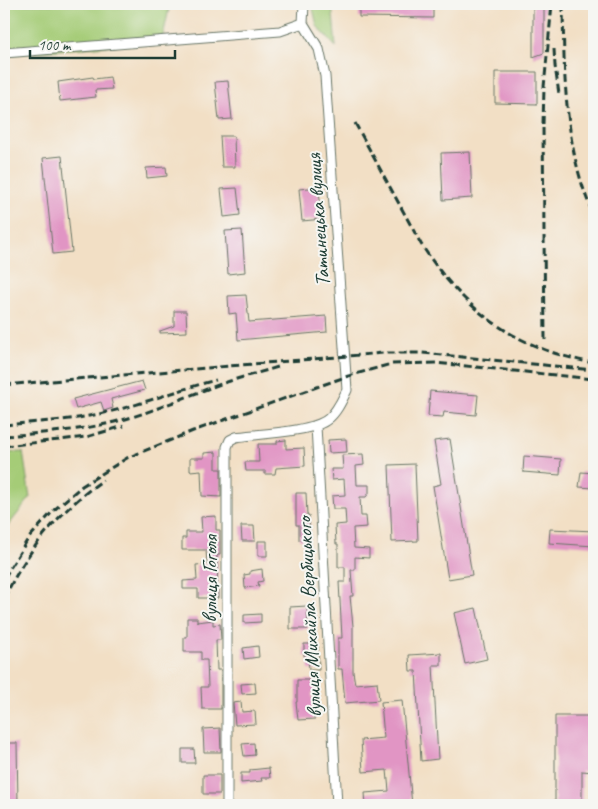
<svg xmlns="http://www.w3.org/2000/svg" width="598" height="809" font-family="Caveat,sans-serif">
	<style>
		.green { fill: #a5cc77; stroke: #628456 }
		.building { fill: #e195c4 }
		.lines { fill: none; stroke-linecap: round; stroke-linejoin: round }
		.street-casing { stroke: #697667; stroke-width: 11 }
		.street { stroke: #fff; stroke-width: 9 }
		.rail { stroke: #1f3d34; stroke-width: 3; stroke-dasharray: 8 4; stroke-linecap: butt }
		.labels { text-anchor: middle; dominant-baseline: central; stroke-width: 4; stroke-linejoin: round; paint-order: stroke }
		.street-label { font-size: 21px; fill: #1f3d34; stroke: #f6f6f2 }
	</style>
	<rect width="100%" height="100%" fill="#f6f6f2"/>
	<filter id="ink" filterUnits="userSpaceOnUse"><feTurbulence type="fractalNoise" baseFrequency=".02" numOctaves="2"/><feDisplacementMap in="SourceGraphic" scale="10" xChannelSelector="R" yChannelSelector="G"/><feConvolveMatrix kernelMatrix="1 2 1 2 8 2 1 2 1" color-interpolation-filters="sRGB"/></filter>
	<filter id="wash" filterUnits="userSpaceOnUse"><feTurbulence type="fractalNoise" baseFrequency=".0096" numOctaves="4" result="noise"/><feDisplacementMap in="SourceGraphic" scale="20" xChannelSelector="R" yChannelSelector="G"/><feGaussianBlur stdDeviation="1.12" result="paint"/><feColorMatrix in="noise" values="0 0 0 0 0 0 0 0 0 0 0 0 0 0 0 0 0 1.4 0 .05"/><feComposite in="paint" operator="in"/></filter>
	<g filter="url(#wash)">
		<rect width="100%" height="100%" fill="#f2dfc5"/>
		<path class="green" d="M4,4H170L162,41L4,55Z
			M312,4H332L336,47L317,26Z
			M23,452L30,498L4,531V453Z"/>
		<g id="blocks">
			<path class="building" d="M359,4H433V18L359,17Z
				M533,4H544V53L533,57Z
				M495,72H537V104L495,103Z
				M93,77L94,79L110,77L112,89L95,90L96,97L60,101L58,82Z
				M228,81L232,119L219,120L215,82Z
				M220,136H234L235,167H222Z
				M470,152L472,198L443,200L441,153Z
				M62,156L72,252L53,254L43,158Z
				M166,167L167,176L147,178L146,168Z
				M318,187L323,219L302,221L299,189Z
				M237,188L240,215L224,217L221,189Z
				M242,230L245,272L228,274L225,231Z
				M246,295L249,322L326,316L327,332L238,340L236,313L229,314L228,296Z
				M174,311H186L187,332L160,333V331L174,326Z
				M142,381L145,390L111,399L113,408L104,411L101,402L76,409L73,399Z
				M430,391L478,395L476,415L444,412L443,417L428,416Z
				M346,439L347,452L329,453L328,440Z
				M450,439L472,575L448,579L433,486L441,484L434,441Z
				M286,440V449L304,448L305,466L276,468L275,474H265V471H246L245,462H259L258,444H277V441Z
				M216,452V469H221V497L202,496L201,470L190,471V458H204V453Z
				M363,454L364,465L356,466L357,485H369V493L366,497H360L361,516H366L367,527L353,528L354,548L369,549V558L355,557V570H351L353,596H350L353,626V672L355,684L377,682L379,700L345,703L342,669H338V638H342L339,582H345V567H338V544H336L335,525L346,524L345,509H333L332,496L345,495L344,479L332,480L331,469H343L342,455Z
				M524,456L561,459L560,475L523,472Z
				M415,464L418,541L392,542L389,465Z
				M581,472L594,473V488L579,487Z
				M296,493H306L307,515H309L310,539L299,540V525H296Z
				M216,516V530H220V555H217L218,598H198V589H183V581L197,580L196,565L207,564L206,550H182V538H186V532H202L201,517Z
				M241,526H254L255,541H242Z
				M550,529L594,531V546L549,543Z
				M258,541H267V556H258Z
				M262,569L263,581L258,582L259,586L245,588L244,575L250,574V571Z
				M307,606L308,629H290V607Z
				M476,608L487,659L465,664L454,613Z
				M261,614V622L244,623V615Z
				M187,618H197V622L213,620V625L220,624L221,640H216L217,670H221V709H202L201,687H208L207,660H201V652H184V637H187Z
				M304,644H318L319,670H309L308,656H304Z
				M258,646L259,657L244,659L243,648Z
				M441,653V665H433L438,759L421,761L416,671H410L409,655Z
				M297,680H315V693H312L315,719L298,720L296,702H297Z
				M255,683L256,693L242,694L241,684Z
				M402,700L412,805H366L365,793L389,791L387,770L363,772L361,740L384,738L381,702Z
				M241,702L242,712L255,711L256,724L235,725L233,703Z
				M555,716H594V772L582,771V805H555Z
				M220,728L221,752H204L203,729Z
				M4,743H17L18,805H4Z
				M254,743L255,755L244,756L242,744Z
				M182,749H194L195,763H182Z
				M269,768L270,778H261L262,781L241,783V773H250V770Z
				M203,775H220V794H203Z"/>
		</g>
	</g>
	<g filter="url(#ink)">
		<use href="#blocks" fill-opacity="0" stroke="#697667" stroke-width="1"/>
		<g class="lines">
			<g class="street-casing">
				<path id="street" d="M4,53L280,31L303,23
					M316,426L337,805
					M227,805V447L230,440L236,437C258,434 313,432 328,419C337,412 342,400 347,390L325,76L319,49L303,23L304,4"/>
			</g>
			<use href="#street" class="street"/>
			<path class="rail" d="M563,4C564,75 564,149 594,216
				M554,49L555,66L559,94
				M355,123L421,244C463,310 516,349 594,363
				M545,340L543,125L544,87L552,4
				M4,385L384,353H422L594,370
				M4,425C35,422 68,421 99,414C139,406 176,390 216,380
				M4,436C42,433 81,431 118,421C157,411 192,393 230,381C246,376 262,372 278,367
				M4,446L86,437L124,426
				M4,578L28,539L54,510L82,486L127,458L193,431L345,377L391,364L436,363L594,379
				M4,599C26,551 60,510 103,480"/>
		</g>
	</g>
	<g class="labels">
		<g class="street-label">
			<text transform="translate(318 220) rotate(-94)">Татинецька вулиця</text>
			<text transform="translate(210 579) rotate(-90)">вулиця Гоголя</text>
			<text transform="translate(309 617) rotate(-93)">вулиця Михайла Вербицького</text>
		</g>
	</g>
	<rect width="598" height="809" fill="none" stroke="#f6f6f2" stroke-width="20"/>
	<path d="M30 50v8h145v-8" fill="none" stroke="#1f3d34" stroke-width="2.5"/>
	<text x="38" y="50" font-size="15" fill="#1f3d34" stroke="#f6f6f2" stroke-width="4" paint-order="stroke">100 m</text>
</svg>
